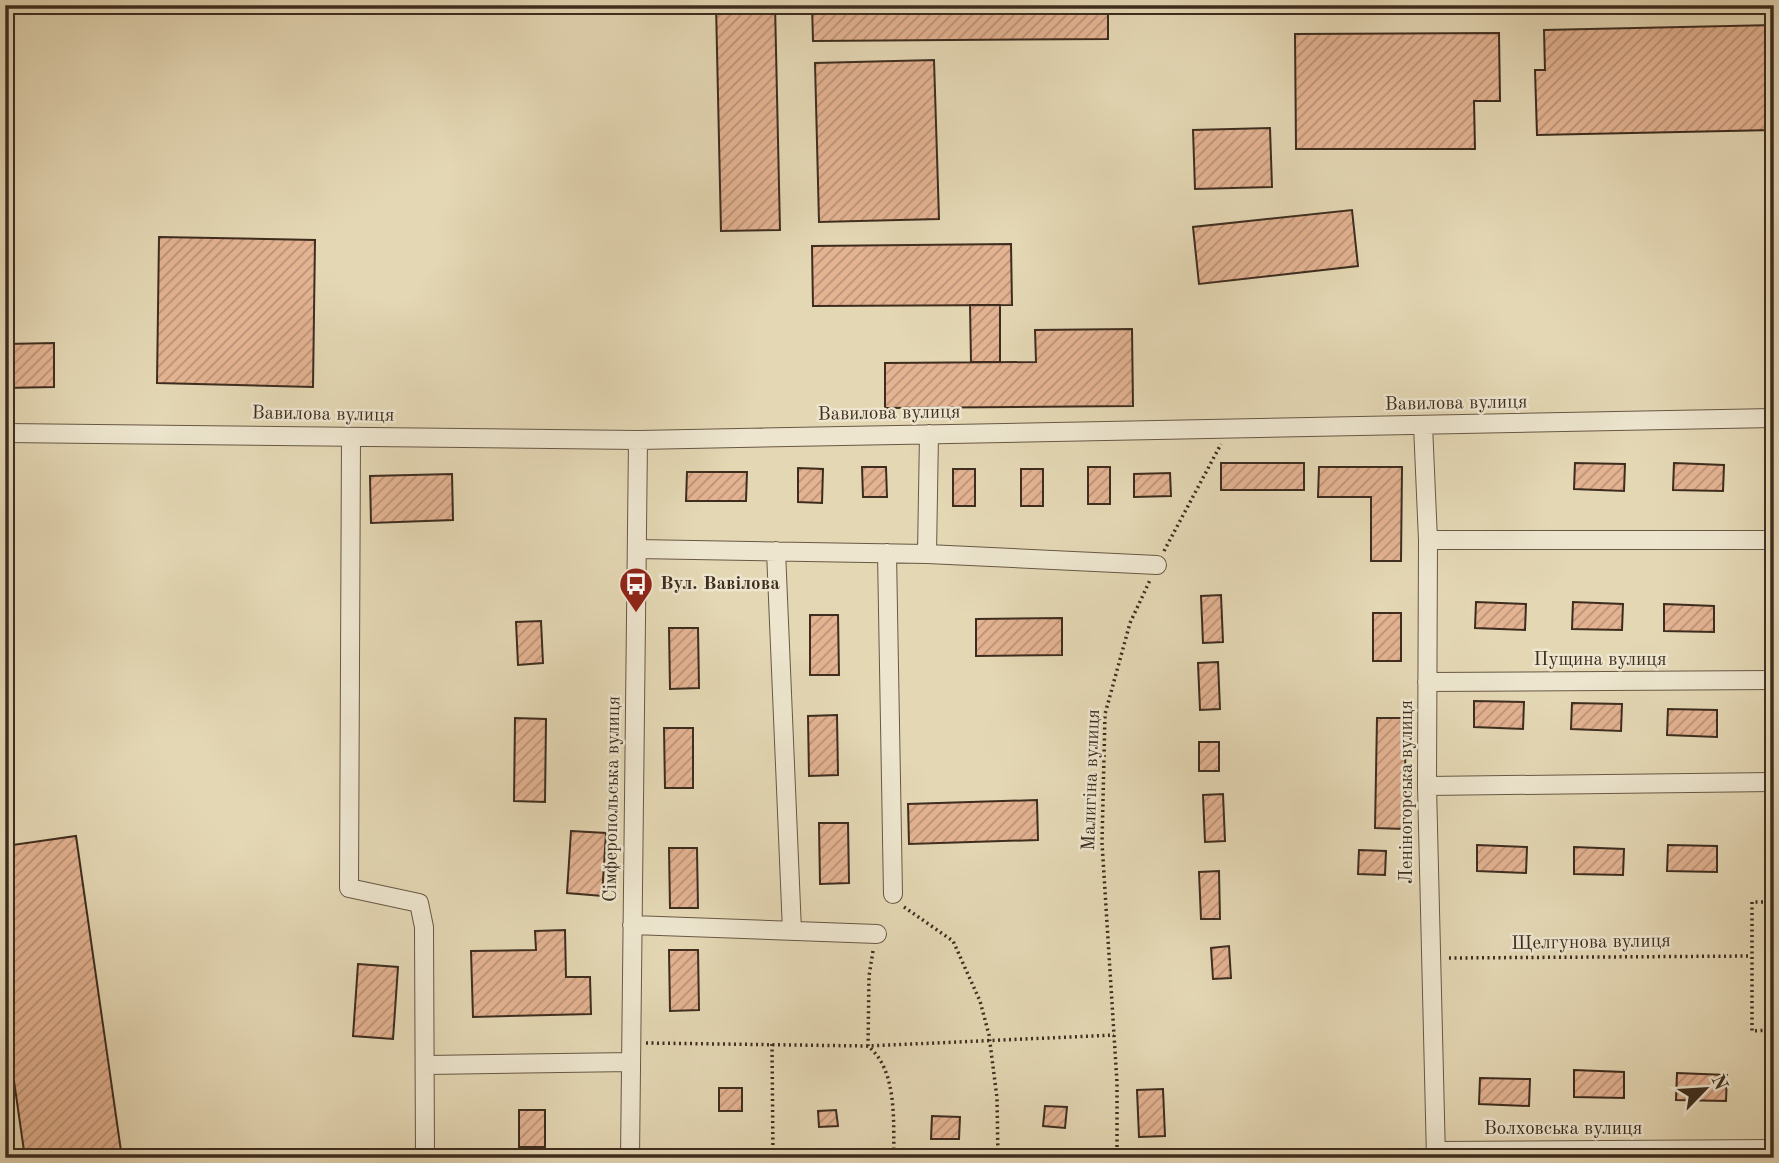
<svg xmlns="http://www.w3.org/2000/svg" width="1779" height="1163" font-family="'Old Standard TT',serif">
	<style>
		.building { fill: url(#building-hatch); stroke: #3e2d1f; stroke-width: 2 }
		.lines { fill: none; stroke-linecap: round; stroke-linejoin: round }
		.minor-casing { stroke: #685844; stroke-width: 20 }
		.path { stroke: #3e2d1f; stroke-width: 3.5; stroke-dasharray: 2 3.5; stroke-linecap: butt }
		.minor { stroke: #ede5ce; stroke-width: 18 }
		.labels { text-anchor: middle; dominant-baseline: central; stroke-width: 5; stroke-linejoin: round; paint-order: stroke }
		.street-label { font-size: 19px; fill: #3e2d1f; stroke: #ede5ce }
		.poi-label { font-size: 19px; font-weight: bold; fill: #3e2d1f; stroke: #ede5ce; text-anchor: start }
	</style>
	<defs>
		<pattern id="building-hatch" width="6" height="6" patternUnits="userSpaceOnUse" patternTransform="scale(1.75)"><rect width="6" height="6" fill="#e4b392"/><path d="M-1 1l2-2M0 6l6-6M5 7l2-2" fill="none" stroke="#ba9277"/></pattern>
	</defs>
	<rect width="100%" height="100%" fill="#e4d7b4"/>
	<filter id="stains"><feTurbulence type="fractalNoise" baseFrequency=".00286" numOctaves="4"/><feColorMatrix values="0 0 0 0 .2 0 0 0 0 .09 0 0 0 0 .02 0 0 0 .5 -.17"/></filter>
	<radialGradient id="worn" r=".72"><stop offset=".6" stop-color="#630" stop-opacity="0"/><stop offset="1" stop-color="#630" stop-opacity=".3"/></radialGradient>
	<path class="building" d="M716,5H775L780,230L721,231Z
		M812,5H1108V39L813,41Z
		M1774,25V130L1537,135L1535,70H1545L1544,30Z
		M1499,33L1500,101H1474L1475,149H1296L1295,34Z
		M934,60L939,219L819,222L815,63Z
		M1270,128L1272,187L1195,189L1193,130Z
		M1352,210L1358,266L1199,284L1193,227Z
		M159,237L315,240L313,387L157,383Z
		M1011,244L1012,305L813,306L812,246Z
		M970,305H1000V362H971Z
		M1132,329L1133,406L885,408V363L1036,362L1035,330Z
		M54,343V387L5,388V344Z
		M1769,458L1774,459V485H1769Z
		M1221,463H1304V490H1221Z
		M1575,463L1625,464L1624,491L1574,489Z
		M1674,463L1724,465L1723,491L1673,490Z
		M862,467H886L887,497H863Z
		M1088,467H1110V504H1088Z
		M1319,467H1402L1401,561H1371V497H1318Z
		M798,468L823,469L822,503L798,502Z
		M953,469H975V506H953Z
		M1021,469H1043V506H1021Z
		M687,472H747L746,501H686Z
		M1170,473L1171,496L1134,497V474Z
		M452,474L453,520L371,523L370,476Z
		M1221,595L1223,642L1203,643L1201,596Z
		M1767,601L1774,602V628L1766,627Z
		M1476,602L1526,604L1525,630L1475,628Z
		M1573,602L1623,604L1622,630L1572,629Z
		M1664,604L1714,606V632L1664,631Z
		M1373,613H1401V661H1373Z
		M810,615H838L839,675H810Z
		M1062,618V655L976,656V619Z
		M541,621L543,663L518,665L516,622Z
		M669,628H698L699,688L670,689Z
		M1218,662L1220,709L1200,710L1198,663Z
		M1772,700H1774V726H1771Z
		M1474,701L1524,702L1523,729L1474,727Z
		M1572,703L1622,704L1621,731L1571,729Z
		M1668,709L1717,710V737L1667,735Z
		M837,715L838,775L809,776L808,716Z
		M515,718L546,719L545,802L514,801Z
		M1377,718H1406L1404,829L1375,828Z
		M664,728H693V788H665Z
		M1199,742H1219V771H1199Z
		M1223,794L1225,841L1205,842L1203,795Z
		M1037,800L1038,840L909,844L908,804Z
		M819,823H848L849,883L820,884Z
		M571,831L606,833L602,896L567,893Z
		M76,836L122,1158H25L5,1018V846Z
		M1477,845L1527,847L1526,873L1477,871Z
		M1668,845L1717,846V872L1667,871Z
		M1574,847L1624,849L1623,875L1574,874Z
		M669,848H697L698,908H670Z
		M1771,848H1774V874H1770Z
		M1359,850L1386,851L1385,875L1358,874Z
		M1219,871L1220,919H1201L1199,872Z
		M565,930L566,977H590L591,1014L473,1017L471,951L536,950L535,931Z
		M1229,946L1231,978L1213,979L1211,948Z
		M669,950H698L699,1010L670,1011Z
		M358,964L398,967L393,1039L353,1036Z
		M1574,1070L1624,1072V1098L1574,1097Z
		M1677,1073L1727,1075L1726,1101L1676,1100Z
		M1480,1078L1530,1079L1529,1106L1479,1104Z
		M719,1088H742V1111H719Z
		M1163,1089L1165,1136L1139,1137L1137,1090Z
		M1045,1106L1067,1107L1065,1128L1043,1126Z
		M519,1110H545V1147H519Z
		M836,1110L838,1126L819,1127L818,1111Z
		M932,1116L960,1117L959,1139H931Z"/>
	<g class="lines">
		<g class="minor-casing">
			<path id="minor" d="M1423,425L1428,540L1427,786L1436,1158
				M5,433L638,440L1774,418
				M351,437L349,888L419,903L424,927L425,1158
				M1428,540H1774
				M637,549L927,554L929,434
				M776,551L792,931
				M887,553L893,894
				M927,554L1157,565
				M1427,682L1774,680
				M1427,786L1774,782
				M632,925L877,934
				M427,1065L631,1062
				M1435,1151L1774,1149
				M630,1158L638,440"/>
		</g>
		<path class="path" d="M1164,551L1221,444
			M1774,902H1752V1031L1774,1030
			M904,907L953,941L980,1001L989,1035L997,1098L998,1158
			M873,951L869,976L868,1046L1114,1035
			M1449,958L1751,956
			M646,1043L868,1046C898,1071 893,1121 894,1158
			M772,1044L773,1158
			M1117,1158V1083L1102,843L1105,714L1130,623L1150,580"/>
		<use href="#minor" class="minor"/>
	</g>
	<defs>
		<g id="bus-pin" transform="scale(1.75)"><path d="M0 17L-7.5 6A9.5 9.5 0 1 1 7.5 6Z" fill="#8f2418" stroke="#ede5ce"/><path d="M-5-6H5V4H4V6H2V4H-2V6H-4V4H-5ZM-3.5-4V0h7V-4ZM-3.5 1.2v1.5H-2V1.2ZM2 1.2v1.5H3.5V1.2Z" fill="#fff"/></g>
	</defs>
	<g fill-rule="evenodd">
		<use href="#bus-pin" x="636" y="584"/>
	</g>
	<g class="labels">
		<g class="street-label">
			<text transform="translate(1456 404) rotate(-1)">Вавилова вулиця</text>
			<text transform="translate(889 414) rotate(-1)">Вавилова вулиця</text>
			<text transform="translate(323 415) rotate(1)">Вавилова вулиця</text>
			<text x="1600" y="660">Пущина вулиця</text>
			<text transform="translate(1092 780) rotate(-88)">Малигіна вулиця</text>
			<text transform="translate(1407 792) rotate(-90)">Леніногорська вулиця</text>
			<text transform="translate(613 799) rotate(-89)">Сімферопольська вулиця</text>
			<text transform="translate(1591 943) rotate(-1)">Щелгунова вулиця</text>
			<text x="1563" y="1129">Волховська вулиця</text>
		</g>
		<g class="poi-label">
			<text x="660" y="584">Вул. Вавілова</text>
		</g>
	</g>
	<rect width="1779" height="1163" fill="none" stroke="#e4d7b4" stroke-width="28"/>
	<rect x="7" y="7" width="1765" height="1149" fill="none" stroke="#3e2d1f" stroke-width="3.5"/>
	<rect x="14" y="14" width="1751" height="1135" fill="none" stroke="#3e2d1f" stroke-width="2"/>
	<g transform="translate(1705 1089) rotate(65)" stroke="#ede5ce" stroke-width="5" paint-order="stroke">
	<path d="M0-5L12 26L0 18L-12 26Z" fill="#3e2d1f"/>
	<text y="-10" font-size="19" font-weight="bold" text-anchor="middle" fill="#3e2d1f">N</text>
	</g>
	<rect width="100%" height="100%" filter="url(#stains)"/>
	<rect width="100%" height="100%" fill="url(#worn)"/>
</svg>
